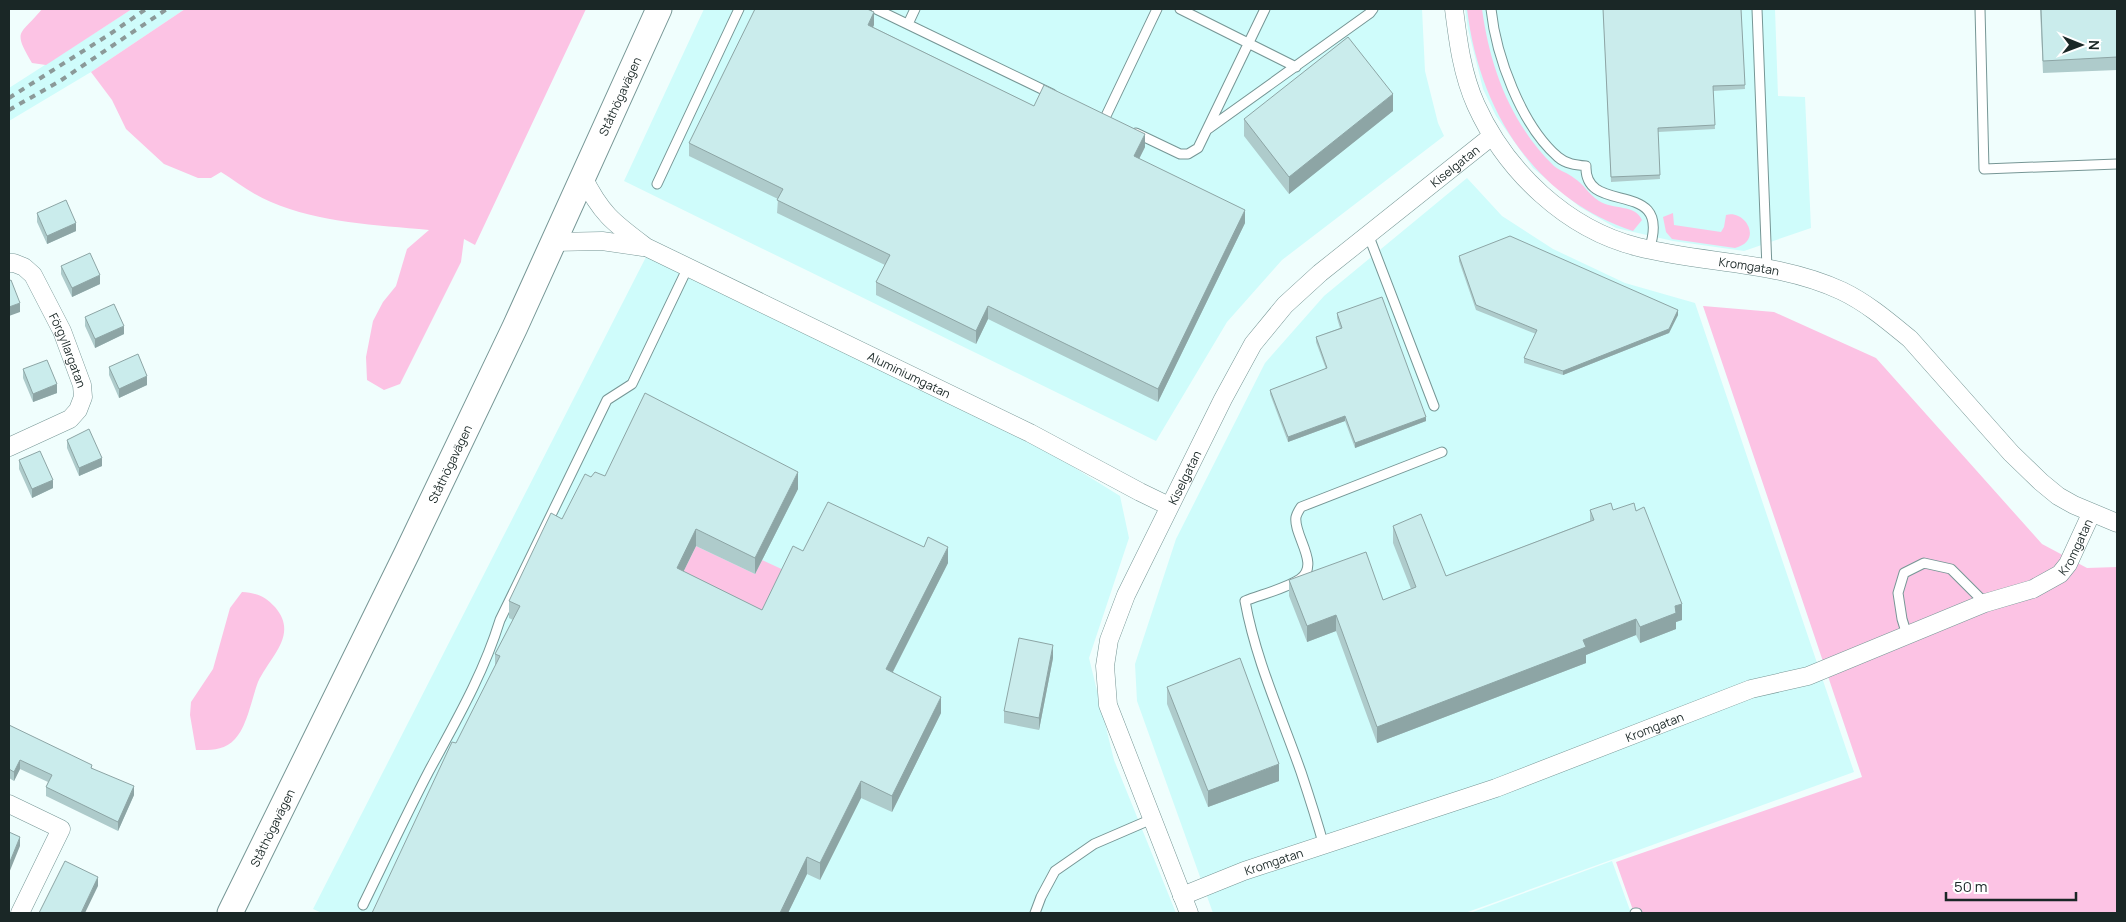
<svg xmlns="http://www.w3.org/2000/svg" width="2126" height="922" font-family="Manrope,sans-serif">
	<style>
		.built { fill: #cffcfb }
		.green { fill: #fcc3e4 }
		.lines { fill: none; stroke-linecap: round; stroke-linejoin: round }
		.service-casing { stroke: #769695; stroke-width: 11 }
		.minor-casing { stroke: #769695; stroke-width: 19 }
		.secondary-casing { stroke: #769695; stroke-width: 27 }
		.service { stroke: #fff; stroke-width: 9 }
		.minor { stroke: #fff; stroke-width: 18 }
		.secondary { stroke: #fff; stroke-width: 25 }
		.rail { stroke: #8b9998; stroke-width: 4; stroke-dasharray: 6 6; stroke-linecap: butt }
		.wall { fill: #aecbcb }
		.shaded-wall { fill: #8da5a5 }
		.building { fill: #caecec; stroke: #8da5a5 }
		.labels { text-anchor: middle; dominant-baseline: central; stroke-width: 4; stroke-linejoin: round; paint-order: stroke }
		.street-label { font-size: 12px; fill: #1a2726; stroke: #fff }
	</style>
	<rect width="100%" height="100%" fill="#f0fefd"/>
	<path class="built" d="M132,9H185L91,72L9,121V88Z
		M704,9H1422L1425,71L1438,123L1444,136L1282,260L1227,322L1156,441L624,181Z
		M1465,9H1775L1778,96L1805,97L1811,228L1744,251L1673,241L1616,228L1580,207L1533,168L1496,116L1483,89L1468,29Z
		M1467,178L1502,216L1553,249L1625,283L1695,303L1854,772L1465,913H1213L1137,701L1135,664L1176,539L1265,363L1324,296Z
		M646,257L1054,455L1120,496L1129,538L1089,658L1114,760L1176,913H322L313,909Z
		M1612,861L1631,913H1470Z"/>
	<path class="green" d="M42,9H132L46,65L32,63C12,29 20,36 42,9Z
		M185,9H586L475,245L464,239L461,262L400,384L384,390L367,380L366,357L373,321L383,302L396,286L407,249L429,230C376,225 320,223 271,202C253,195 237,182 221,172L211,178H198L164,164L126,129L112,100L91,72Z
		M1467,9H1482C1490,68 1511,124 1554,166C1560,171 1568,173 1574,178C1584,184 1588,194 1599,201C1613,210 1635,204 1642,220L1633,231C1533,198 1479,109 1467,9Z
		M1673,213L1674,225L1721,232L1724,227L1726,215C1745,209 1764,241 1735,248L1672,239L1666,232L1663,217Z
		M1703,306L1774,312L1876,358L2042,544L2087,568L2117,567V913H1634L1616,862L1862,777Z
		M696,546L755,574L762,560L788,572L762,626L677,585Z
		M242,592C257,593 265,596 275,607C299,635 270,656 258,682C252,698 247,727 235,739C224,751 211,750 196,750L190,715L191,702L213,669L230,608Z"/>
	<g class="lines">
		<g class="service-casing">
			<path id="service" d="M876,9L1052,94
				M1180,9L1296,67
				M1491,9C1496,56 1521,125 1558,157C1566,164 1576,165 1586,166C1584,218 1674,175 1649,250
				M1757,9L1767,269
				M1980,9L1984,169L2117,164
				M908,24L915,9
				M1105,118L1157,9
				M1208,129L1370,13L1373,9
				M1136,133L1180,154H1188L1198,148L1265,9
				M657,184L739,9
				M1368,234L1434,406
				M1907,635L1902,619L1898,593L1904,573L1924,563L1951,569L1985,603
				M1324,846C1317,821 1309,796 1301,772C1281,715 1256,661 1245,601C1260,595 1287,588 1300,579C1321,565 1293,535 1296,517C1297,513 1299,510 1301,507L1442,452
				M363,905C385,860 406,815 429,771C456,721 483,675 500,620L607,400L632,384L688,267
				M1035,913L1041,897L1055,871L1094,844L1152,819
				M1635,913H1637"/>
		</g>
		<g class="minor-casing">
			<g id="minor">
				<path id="s1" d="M1454,9C1458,41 1462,74 1476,105C1506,171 1566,229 1638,247C1705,264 1778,261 1842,291C1867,303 1888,321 1910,339L2011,453L2041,482L2058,496L2074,505L2117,523"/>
				<path id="s2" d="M583,177C601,214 614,223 646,247L1030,433L1140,492L1169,506"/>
				<path d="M554,242L602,241L643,247"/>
				<path id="s3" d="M9,263H14L24,267L33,275L62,331L82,385L83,397L78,410L70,419L9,447"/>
				<path d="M9,804L61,829L20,913"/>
				<path id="s4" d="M1182,896L1244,871L1496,788L1751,689L1808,676L1985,603L2033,589L2060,574L2068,564L2091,514"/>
				<path id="s5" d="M1189,913L1108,705L1105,666L1109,640L1126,595L1223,399L1253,344L1285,305L1320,273L1492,136"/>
			</g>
		</g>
		<g class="secondary-casing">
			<g id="secondary">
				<path id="s6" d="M230,913L407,553L515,327L659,9"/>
			</g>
		</g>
		<use href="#service" class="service"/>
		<use href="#minor" class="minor"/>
		<use href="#secondary" class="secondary"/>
		<path class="rail" d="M9,98L110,34L146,9
			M9,110L60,81L167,9"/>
	</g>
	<path class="wall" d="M1603,9H1741L1745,89L1713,91L1715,129L1658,132L1660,179L1611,182Z
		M2040,9H2117V70L2043,73Z
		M874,25L873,27L1034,106L1145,147L1139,159L1245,223L1158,402L988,319L976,344L876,295V282L885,265L777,213L778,199L689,156V143Z
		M1393,111L1289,194L1244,136V119Z
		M37,213L76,231L47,244L37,222Z
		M1459,256L1678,315L1669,333L1563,375L1524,363V358L1536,334L1476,310L1459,261Z
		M61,266L100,284L72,297L61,274Z
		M1337,313L1426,421L1355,448L1345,421L1288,442L1270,394V390L1326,369L1316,342V337L1340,328L1337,318Z
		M85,317L124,334L95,348L85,326Z
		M109,367L147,385L119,398L109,375Z
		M23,369L57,393L33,402L23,378Z
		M67,440L102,466L79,476L67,448Z
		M19,460L53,488L32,498L19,469Z
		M605,476L798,489L755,574L696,546L683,571L762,610L803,551L948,563L893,672L941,713L892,812L861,798L820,880L807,874L788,913H372L495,666V654L513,620L509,618V601L562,519L591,477Z
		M1590,510L1636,511L1682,620L1676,622V629L1640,643L1636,635L1586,655V663L1377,743L1336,631L1307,642L1289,596V580L1383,600L1411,589L1393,543V526L1446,576L1590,521Z
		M1053,658L1039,730L1004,723V711Z
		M1167,687L1279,781L1208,807L1167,704Z
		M9,725L92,768L134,795L118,831L46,796V787L48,782L20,769L14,781L9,778Z"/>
	<path class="shaded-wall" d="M874,12V25L868,37V25Z
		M1393,94V111L1289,194V177Z
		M1145,134V147L1134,169V156Z
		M1245,210V223L1158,402V389Z
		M76,223V231L47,244V236Z
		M100,275V284L72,297V288Z
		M20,303V312L9,316V307Z
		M988,306V319L976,344V331Z
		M1678,310V315L1669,333L1563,375V371Z
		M124,326V334L95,348V339Z
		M147,376V385L119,398V389Z
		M57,384V393L33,402V394Z
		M1345,416V421L1288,442V437Z
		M1426,417V421L1355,448V443Z
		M102,458V466L79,476V468Z
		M798,472V489L755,574V558Z
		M53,480V488L32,498V489Z
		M696,529V546L677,585V568Z
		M948,547V563L886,685V669Z
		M1682,604V620L1676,622V629L1640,643V627L1675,606Z
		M1336,615V631L1307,642V626Z
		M1636,619V635L1586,655V663L1377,743V727L1583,640Z
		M1053,645V658L1039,730V718Z
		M941,697V713L892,812V796Z
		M20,760V769L14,781V772Z
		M1279,764V781L1208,807V791Z
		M861,781V798L820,880V863Z
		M134,786V795L118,831V822Z
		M20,837V846L9,873V864Z
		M807,857V874L788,913H780Z
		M98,877V886L85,913H81Z"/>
	<path class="building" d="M755,9H867L874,12L868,25L1034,106L1044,85L1145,134L1134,156L1245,210L1158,389L988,306L976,331L876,282L890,255L777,200L783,189L689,143Z
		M1603,9H1741L1745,85L1713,86L1715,125L1658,128L1660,175L1611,177Z
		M2041,9H2117V57L2043,61Z
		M1348,37L1393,94L1289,177L1244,119Z
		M66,200L76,223L47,236L37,213Z
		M1510,236L1678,310L1669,329L1563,371L1524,358L1537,330L1476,305L1459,256Z
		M90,253L100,275L72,288L61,266Z
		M11,280L20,303L9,307V281Z
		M1382,297L1426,417L1355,443L1345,416L1288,437L1270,390L1327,368L1316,337L1342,328L1337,313Z
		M114,304L124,326L95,339L85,317Z
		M138,354L147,376L119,389L109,367Z
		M47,360L57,384L33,394L23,369Z
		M645,393L798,472L755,558L696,529L677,568L762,610L793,546L803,551L828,502L924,547L928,537L948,547L886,669L941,697L892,796L861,781L820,863L807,857L780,913H372L452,742L456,743L500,656L495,654L520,606L509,601L551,513L562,519L585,474L591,477L595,472L605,476Z
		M89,429L102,458L79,468L67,440Z
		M40,451L53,480L32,489L19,460Z
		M1611,503L1613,510L1634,503L1636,511L1644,507L1682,604L1675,606L1676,613L1640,627L1636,619L1583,640L1586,647L1377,727L1336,615L1307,626L1289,580L1366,552L1383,600L1416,587L1393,526L1421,514L1446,576L1594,520L1590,510Z
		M1019,638L1053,645L1039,718L1004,711Z
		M1240,658L1279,764L1208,791L1167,687Z
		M9,725L92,765L91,768L134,786L118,822L46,787L52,775L20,760L14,772L9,769Z
		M9,832L20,837L9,864Z
		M65,861L98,877L81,913H39Z"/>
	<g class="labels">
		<g class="street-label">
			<text stroke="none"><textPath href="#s6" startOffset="905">Ståthögavägen</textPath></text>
			<text stroke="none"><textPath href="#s5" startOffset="888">Kiselgatan</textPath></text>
			<text stroke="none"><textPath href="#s1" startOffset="434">Kromgatan</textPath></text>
			<text stroke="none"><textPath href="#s3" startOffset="111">Förgyllargatan</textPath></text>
			<text stroke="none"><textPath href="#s2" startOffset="388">Aluminiumgatan</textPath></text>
			<text stroke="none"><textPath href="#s6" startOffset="500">Ståthögavägen</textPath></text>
			<text stroke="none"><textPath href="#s5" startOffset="468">Kiselgatan</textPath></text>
			<text stroke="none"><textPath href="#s4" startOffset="968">Kromgatan</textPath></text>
			<text stroke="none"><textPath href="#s4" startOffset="502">Kromgatan</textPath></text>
			<text stroke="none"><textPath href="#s6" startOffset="95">Ståthögavägen</textPath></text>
			<text stroke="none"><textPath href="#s4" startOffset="98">Kromgatan</textPath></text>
		</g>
	</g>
	<rect width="2126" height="922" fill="none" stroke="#1a2726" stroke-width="20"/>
	<g transform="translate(2081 45) rotate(91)" stroke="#ffffff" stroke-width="4" paint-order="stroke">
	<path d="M0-4L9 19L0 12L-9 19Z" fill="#1a2726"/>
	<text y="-8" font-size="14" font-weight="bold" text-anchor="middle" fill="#1a2726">N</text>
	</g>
	<path d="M1946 892v8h130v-8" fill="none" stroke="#1a2726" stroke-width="2.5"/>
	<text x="1954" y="892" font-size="15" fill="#1a2726" stroke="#ffffff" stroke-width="4" paint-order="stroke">50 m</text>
</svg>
